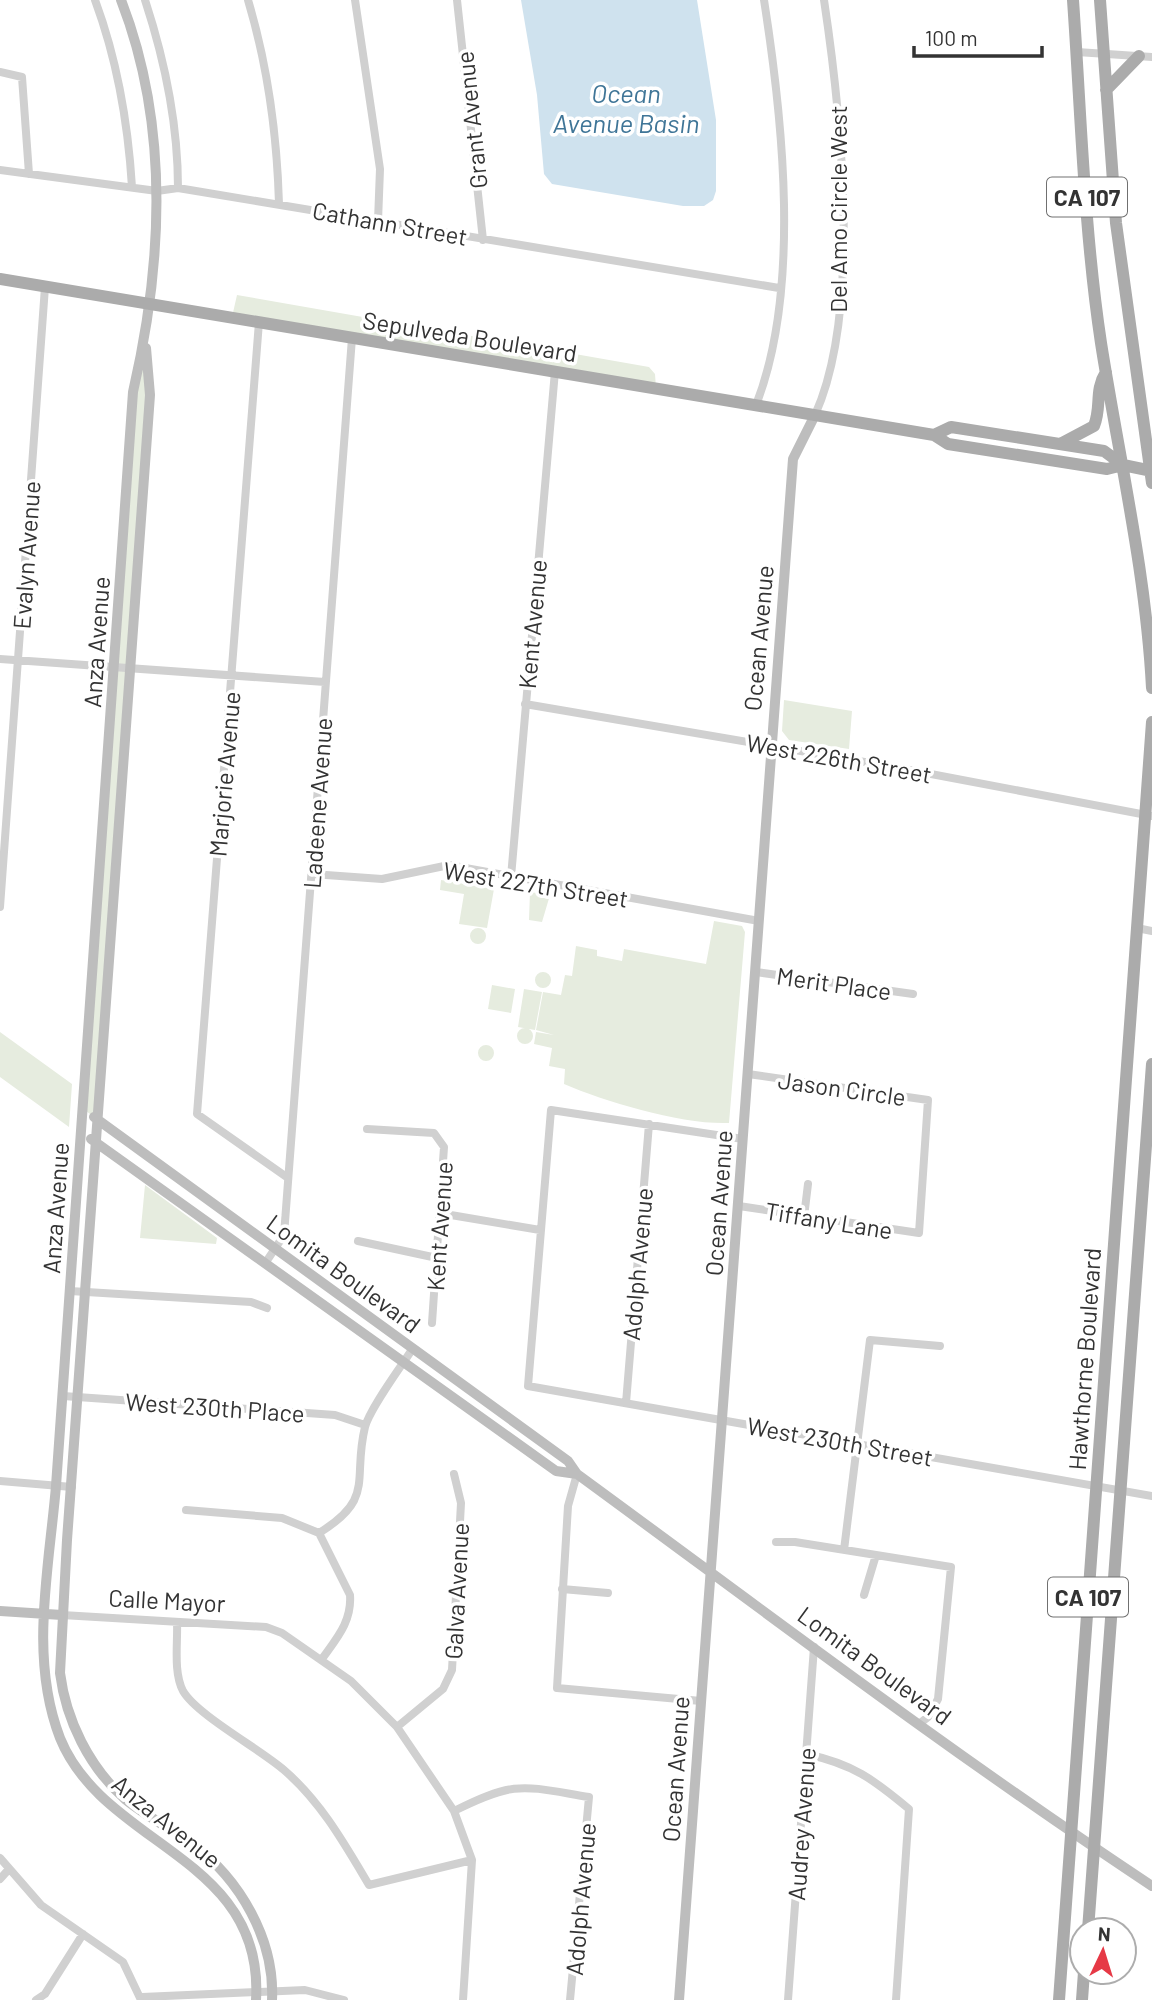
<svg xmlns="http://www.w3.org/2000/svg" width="1152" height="2000" font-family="Barlow,sans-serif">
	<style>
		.green { fill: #e6ecdf }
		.water { fill: #cfe2ee }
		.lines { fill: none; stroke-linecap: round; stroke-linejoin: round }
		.street { stroke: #d0d0d0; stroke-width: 8 }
		.secondary { stroke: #bdbdbd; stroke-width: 10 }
		.primary { stroke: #ababab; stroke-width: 12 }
		.labels { text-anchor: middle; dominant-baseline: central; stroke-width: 7; stroke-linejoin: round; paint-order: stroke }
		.shield { fill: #fff; stroke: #707070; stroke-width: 2 }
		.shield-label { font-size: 23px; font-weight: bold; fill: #333 }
		.street-label { font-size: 24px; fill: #333; stroke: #fff }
		.water-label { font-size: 26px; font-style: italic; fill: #3f7597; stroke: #fff }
	</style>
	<rect width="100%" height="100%" fill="#fff"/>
	<path class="green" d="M237,295L649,367L655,374L656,388L232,317Z
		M145,338L150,395L97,1119L83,1109L133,392Z
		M784,700L852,711L849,749L789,740L782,731Z
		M441,880L494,889L487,928L459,924L464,894L440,890Z
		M530,892L550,895L542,922L529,920Z
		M714,921L742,926L745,932L729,1123C683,1125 606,1102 564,1084L565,1069L549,1066L552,1048L534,1044L536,1032L554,1035L536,1030L543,992L561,995L565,975L572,976L576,946L597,950V956L622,961L624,949L706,964Z
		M470 936a8 8 0 1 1 16 0a8 8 0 1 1-16 0Z
		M535 980a8 8 0 1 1 16 0a8 8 0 1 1-16 0Z
		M492,985L515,989L511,1013L488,1009Z
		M524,989L542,992L535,1030L518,1027Z
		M517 1036a8 8 0 1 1 16 0a8 8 0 1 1-16 0Z
		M0,1032L72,1084L69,1127L0,1077Z
		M478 1053a8 8 0 1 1 16 0a8 8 0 1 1-16 0Z
		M145,1185L217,1238L216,1244L140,1238Z"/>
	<path class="water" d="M521,0H697L716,120V191L713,200L704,206H683L552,184L544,174L537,95Z"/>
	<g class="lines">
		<path class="street" d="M95,0C118,62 128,122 132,187
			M145,0C165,61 178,124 178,188
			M248,0C268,67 277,134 279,204
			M355,0L380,169L378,221
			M457,0L483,240
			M1077,52L1152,57
			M0,72L22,77L29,174
			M0,170L157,191L178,188L779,288
			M259,322L197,1114L288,1178
			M756,405C801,290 783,121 764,0
			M815,415C862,311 841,113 824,0
			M0,659L325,682
			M525,704L894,767L1152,816
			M312,874L382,879L449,865L759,921
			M511,877L555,371
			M0,907L45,287
			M1137,928L1152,931
			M756,972L913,994
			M367,1129L434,1133L444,1147L432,1323
			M743,1139L551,1110L528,1386L1152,1496
			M739,1206L919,1233L928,1100L748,1074
			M439,1213L540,1230
			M804,1217L808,1184
			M358,1241L437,1258
			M266,1262L284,1235L352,338
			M70,1291L251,1302L267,1308
			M63,1396L335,1415L365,1425
			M626,1403L649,1124
			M577,1474L568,1506L557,1688L701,1701
			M0,1481L72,1487
			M186,1510L282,1518L319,1533
			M776,1542H795L951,1567L938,1699L928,1717L919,1724
			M844,1550L870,1340L940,1346
			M562,1589L608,1593
			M864,1595L876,1555
			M62,1615L266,1627L282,1633L351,1681L397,1727L454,1811L472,1860L463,2000
			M177,1622C178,1642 173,1672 183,1691C197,1715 260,1749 284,1770C321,1802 344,1843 369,1885L472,1860
			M322,1659C336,1639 352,1622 350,1595L319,1533C376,1498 352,1480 365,1427C370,1408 401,1367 413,1348
			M397,1727L443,1689L452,1670L461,1503L454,1474
			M806,1754C853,1764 873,1779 909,1809L896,2000
			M454,1811C516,1780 522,1786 589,1797L570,2000
			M0,1858L41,1905L123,1962L141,2000
			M0,1879L9,1869
			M142,1997L305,1990L344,2000
			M36,2000L45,1994L83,1934
			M788,2000L814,1647"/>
		<path class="secondary" d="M121,0C170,126 163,262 133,392L56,1486C49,1569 29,1658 60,1738C104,1847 265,1856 256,2000
			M146,348L150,395L67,1540L60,1673C66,1720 89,1767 125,1799C146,1816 170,1828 192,1844C240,1879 275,1940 272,2000
			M94,1117L568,1461L577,1474C767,1613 955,1756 1152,1886
			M91,1139L556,1471L577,1474
			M0,1611L62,1615
			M679,2000L793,459L815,415"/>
		<path class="primary" d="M1073,0C1081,114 1084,230 1101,343C1119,458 1146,572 1152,688
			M1100,0L1116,223L1152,483
			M1106,90L1139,56
			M0,279L934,435L948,444L1107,469L1123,465
			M934,435L951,427L1104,451L1123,465L1152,471
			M1062,443L1094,426C1102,406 1094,391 1106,372
			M1088,1930L1152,1064
			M1059,2000L1152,722
			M1082,2000L1084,1972"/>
	</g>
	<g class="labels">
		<g class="shield">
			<rect x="1047" y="177.5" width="80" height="39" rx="5"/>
			<rect x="1048" y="1577.5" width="80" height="39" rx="5"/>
		</g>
		<g class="shield-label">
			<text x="1087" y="197">CA 107</text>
			<text x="1088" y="1597">CA 107</text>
		</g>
		<g class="street-label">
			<text transform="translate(471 120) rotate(-96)">Grant Avenue</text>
			<text transform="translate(837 209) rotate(-90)">Del Amo Circle West</text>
			<text transform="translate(390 223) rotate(10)">Cathann Street</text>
			<text transform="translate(470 336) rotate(9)">Sepulveda Boulevard</text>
			<text transform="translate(26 555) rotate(-86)">Evalyn Avenue</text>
			<text transform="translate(532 624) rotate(-85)">Kent Avenue</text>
			<text transform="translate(758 638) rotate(-85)">Ocean Avenue</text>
			<text transform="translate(96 642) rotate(-86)">Anza Avenue</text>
			<text transform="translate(839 758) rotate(10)">West 226th Street</text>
			<text transform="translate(224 774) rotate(-85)">Marjorie Avenue</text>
			<text transform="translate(317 803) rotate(-86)">Ladeene Avenue</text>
			<text transform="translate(536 884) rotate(9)">West 227th Street</text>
			<text transform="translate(834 983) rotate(8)">Merit Place</text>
			<text transform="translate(842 1088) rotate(8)">Jason Circle</text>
			<text transform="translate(718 1203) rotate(-86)">Ocean Avenue</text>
			<text transform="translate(55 1208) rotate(-86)">Anza Avenue</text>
			<text transform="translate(829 1220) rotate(9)">Tiffany Lane</text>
			<text transform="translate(439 1226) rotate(-86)">Kent Avenue</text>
			<text transform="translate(637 1264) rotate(-85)">Adolph Avenue</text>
			<text transform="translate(344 1273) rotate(36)">Lomita Boulevard</text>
			<text transform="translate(1084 1359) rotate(-86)">Hawthorne Boulevard</text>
			<text transform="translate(215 1407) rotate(4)">West 230th Place</text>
			<text transform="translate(840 1441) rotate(10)">West 230th Street</text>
			<text transform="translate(456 1591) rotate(-87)">Galva Avenue</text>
			<text transform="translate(167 1600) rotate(3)">Calle Mayor</text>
			<text transform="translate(875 1665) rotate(36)">Lomita Boulevard</text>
			<text transform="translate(675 1769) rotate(-86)">Ocean Avenue</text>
			<text transform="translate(167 1821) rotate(39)">Anza Avenue</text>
			<text transform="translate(801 1824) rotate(-86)">Audrey Avenue</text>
			<text transform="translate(580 1899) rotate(-85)">Adolph Avenue</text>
		</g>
		<g class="water-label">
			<text x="626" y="92">Ocean<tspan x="626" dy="30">Avenue Basin</tspan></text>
		</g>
	</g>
	<g transform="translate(1103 1951) rotate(4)"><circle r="33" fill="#ffffff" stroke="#adadad" stroke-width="2"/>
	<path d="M0-5L12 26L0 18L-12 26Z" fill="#e63946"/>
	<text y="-10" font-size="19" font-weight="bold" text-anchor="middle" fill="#333333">N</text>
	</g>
	<path d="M914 46v10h128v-10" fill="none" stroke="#333333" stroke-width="3.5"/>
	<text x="925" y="46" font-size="21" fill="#333333" stroke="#ffffff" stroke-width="5" paint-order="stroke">100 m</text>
</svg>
